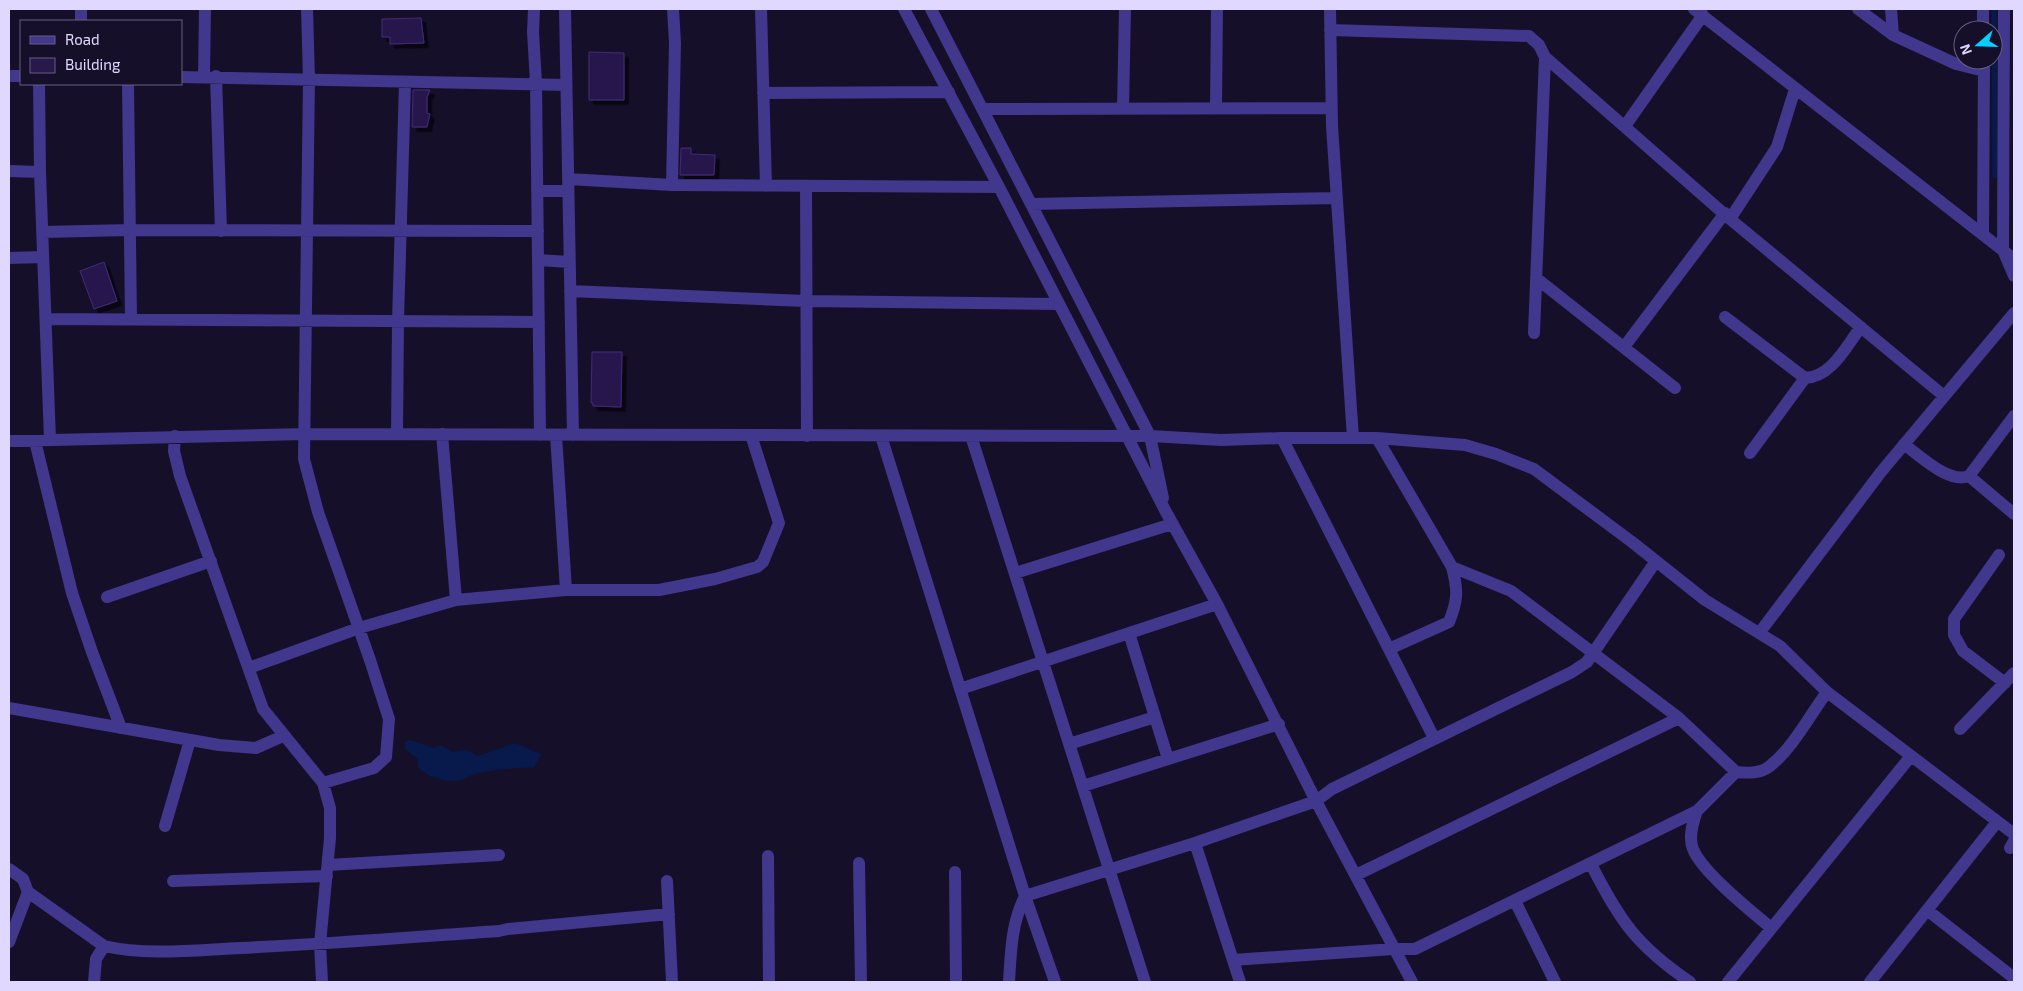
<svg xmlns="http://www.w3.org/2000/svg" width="2023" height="991" font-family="'Exo 2',sans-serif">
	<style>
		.water { fill: #071a4b }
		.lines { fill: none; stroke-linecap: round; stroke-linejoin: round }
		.stream { stroke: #071a4b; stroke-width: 5 }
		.building { fill: #28194c; stroke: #412a7a; filter: url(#shadow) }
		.minor { stroke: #41378c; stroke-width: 12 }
	</style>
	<defs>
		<filter id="shadow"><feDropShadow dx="4.5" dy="4.5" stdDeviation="0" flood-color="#0009"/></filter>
	</defs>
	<rect width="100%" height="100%" fill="#160f2a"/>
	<path class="water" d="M411,740L433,748L440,745L453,752L467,750L478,756L515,743L541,754L534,768C518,767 488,770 472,775C468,776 465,779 461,780C446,783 427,777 418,767V759L405,749V741Z"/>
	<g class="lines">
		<path class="stream" d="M1994,9L1995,176"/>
	</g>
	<path class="building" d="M421,18L424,43L390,44V37H382V19Z
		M589,52L624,53V100H589Z
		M413,90H430L427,97V113L430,114L427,127H412Z
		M681,148H691V154L715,155L714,175H680Z
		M104,262L117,301L94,309L80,271Z
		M592,352H622L621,407L593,406V403H591Z"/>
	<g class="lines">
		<path class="minor" d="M307,9L309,79L304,459L318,512L370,660L389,719L386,757L374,768L323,783
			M534,9L533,32L536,83L540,435
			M565,9L573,435
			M761,9L766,186
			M904,9L999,187L1166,512L1217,604L1316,801L1412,982
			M931,9L1150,436L1163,498
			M1330,9L1332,126L1353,438
			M1694,9L2014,259
			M1858,9L1893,35L1956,64L1984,71
			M1891,9L1893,35
			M1983,9V30
			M2004,9L2003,250L2014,276
			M81,21V9
			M1330,30L1529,36L1539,45L1545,57L1534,333
			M1545,57L1730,219L1944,396
			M9,76H21
			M204,76L205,9
			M216,76L221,231
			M181,77L566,85
			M39,84L40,172L50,440
			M128,84L131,319
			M763,93L949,92
			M1216,107L1217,9
			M1123,108L1125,9
			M982,109L1331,108
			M1625,126L1703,15
			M9,171L40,172
			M568,179L672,185L999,187
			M672,185L675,43L673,9
			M806,187L807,436
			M537,191H568
			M1031,204L1337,198
			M1730,219L1777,147L1795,89
			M42,232L130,230L538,231
			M1983,234L1984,60
			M9,258L43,257
			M538,260L569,262
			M1536,278L1675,388
			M570,291L806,301L1058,304
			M1725,317L1805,378C1832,377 1846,346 1861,327
			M46,319L539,322
			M1624,347L1725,213
			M397,434L398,321L405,83
			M442,434L456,600
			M175,436L174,451L180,476L263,709L323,783L330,808V838L320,944L322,982
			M881,436L1025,896L1055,982
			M971,436L1145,982
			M1282,438L1434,738
			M1377,438L1452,567C1458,590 1458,600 1449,622L1389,649
			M9,441L305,434L1150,436L1221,440L1282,438H1377L1465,445L1496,454L1534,469L1632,542L1705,600L1780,646L1827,692L2014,834
			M35,441L72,593L92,652L121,728
			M1904,444C1920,456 1949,484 1969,476L2014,416
			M1750,453L1805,378
			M1969,476L2014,514
			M1999,555L1954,619V635L1963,651L2005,683
			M1452,567L1511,591L1679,718L1736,772
			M1015,573L1172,524
			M566,590H659L715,579L757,567L763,562L779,523L751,435
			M107,597L211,561
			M1760,632L1881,472L2014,313
			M1129,633L1168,759
			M249,668L359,628L456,600L566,590L556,435
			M960,689L1217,604
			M9,708L219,745L256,748L283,736
			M1960,729L2014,673
			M1069,744L1155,717
			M1083,786L1279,724
			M1697,811C1693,822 1688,837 1693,849C1702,872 1750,910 1771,928
			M165,826L190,740
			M1195,843L1240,982
			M2010,848L2014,841
			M768,856L769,982
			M859,863L861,982
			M1591,864C1619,920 1637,946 1690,982
			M328,865L499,855
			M9,869L23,879L28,892L9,942
			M955,872L956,982
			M1356,875L1679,718
			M173,881L327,876
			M667,881L672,982
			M28,892L104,946
			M1515,901L1555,982
			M1927,910L2014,978
			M1233,960L1394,949H1415L1697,811L1736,772C1747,773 1760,774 1770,766C1792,749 1810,715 1827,692
			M94,982L96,959L104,946C148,956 196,950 241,948C327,944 413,937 499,931L508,929L669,914
			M1009,982C1011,951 1011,925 1025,896L1195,843L1316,801L1332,789L1572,672L1587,662L1656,561
			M1728,982L1911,756
			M1870,982L1997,822"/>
	</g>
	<rect width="2023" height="991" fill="none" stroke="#e0d8ff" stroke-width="20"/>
	<rect x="20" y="20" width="162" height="65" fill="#160f2a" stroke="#675f7f"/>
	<rect x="30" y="36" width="25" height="8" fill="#41378c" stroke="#675f7f"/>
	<text x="65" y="45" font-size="15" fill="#e0d8ff">Road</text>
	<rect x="30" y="58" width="25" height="15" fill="#28194c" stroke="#675f7f"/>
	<text x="65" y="70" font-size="15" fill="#e0d8ff">Building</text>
	<g transform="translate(1978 45) rotate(250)"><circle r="24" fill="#160f2a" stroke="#675f7f"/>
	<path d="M0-4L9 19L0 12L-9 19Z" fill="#04d0ff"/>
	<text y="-8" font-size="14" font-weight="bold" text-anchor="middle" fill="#e0d8ff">N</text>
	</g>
</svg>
